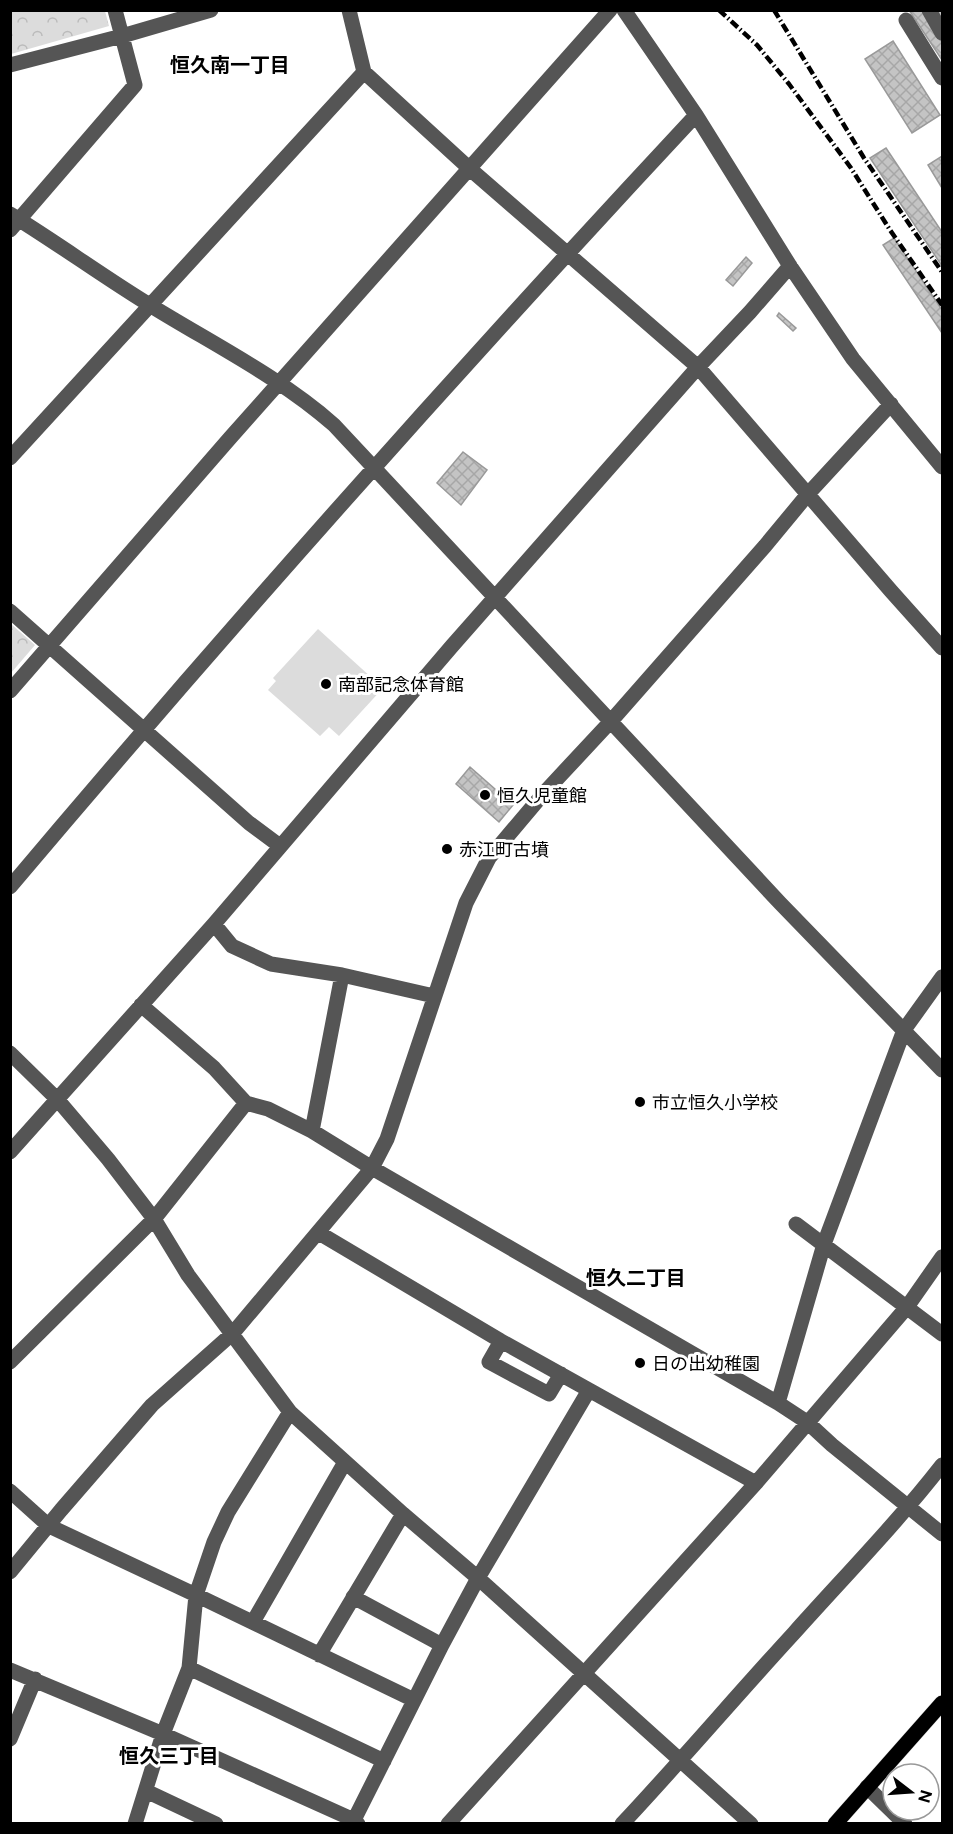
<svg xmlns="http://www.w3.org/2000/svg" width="953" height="1834" font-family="'Public Sans','Noto Sans JP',sans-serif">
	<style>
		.park { fill: url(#park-crowns) }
		.pitch { fill: #dcdcdc }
		.building { fill: url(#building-cross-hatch); stroke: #999; stroke-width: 1.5 }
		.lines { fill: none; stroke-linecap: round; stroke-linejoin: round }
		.major-casing { stroke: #dbdbdb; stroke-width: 16 }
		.minor { stroke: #555; stroke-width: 15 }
		.major { stroke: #000; stroke-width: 15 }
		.rail { stroke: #000; stroke-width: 4.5; stroke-dasharray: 9 3 1.5 3; stroke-linecap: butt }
		.poi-dot { fill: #000; stroke: #fff; stroke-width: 2 }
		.labels { text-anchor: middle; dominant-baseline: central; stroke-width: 6; stroke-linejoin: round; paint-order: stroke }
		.poi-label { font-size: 18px; fill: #000; stroke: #fff; text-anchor: start }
		.neighbourhood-label { font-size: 20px; font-weight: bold; fill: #000; stroke: #fff }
	</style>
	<defs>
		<pattern id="park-crowns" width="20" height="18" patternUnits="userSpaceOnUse" patternTransform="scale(1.5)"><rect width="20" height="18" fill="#dcdcdc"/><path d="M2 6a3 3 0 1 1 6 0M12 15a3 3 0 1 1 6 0" fill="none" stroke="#bbb"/></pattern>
		<pattern id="building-cross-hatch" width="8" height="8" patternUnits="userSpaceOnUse" patternTransform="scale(1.5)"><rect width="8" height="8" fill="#c4c4c4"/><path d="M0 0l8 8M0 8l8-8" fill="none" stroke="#a7a7a7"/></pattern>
	</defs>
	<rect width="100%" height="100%" fill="#fff"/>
	<path class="park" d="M11,10L105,11L109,26L11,54Z
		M11,624L35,645L11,673Z"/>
	<path class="pitch" d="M318,629L383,688L339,736L329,727L320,736L268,690L276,681L273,678Z"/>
	<path class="building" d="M909,10H942V60Z
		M893,41L940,115L912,133L865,59Z
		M886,148L942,232V266L870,158Z
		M942,156V188L928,165Z
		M894,238L942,310V333L883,245Z
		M746,257L752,263L733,286L726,280Z
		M779,313L796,328L793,331L777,316Z
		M463,452L487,470L461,505L437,483Z
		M470,767L513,805L499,822L456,784Z"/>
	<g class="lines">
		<g class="major-casing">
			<path id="major" d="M835,1824L942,1703"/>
		</g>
		<path class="minor" d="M349,10L364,72L470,169L698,367L891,591L942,648
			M624,10L696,115L790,266L853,359L942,467
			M929,10L942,33
			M906,20L942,78
			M10,65L122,36L211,10
			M10,214C59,244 105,278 153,307C213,344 281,378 334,425L780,903L942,1070
			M10,230L135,85L115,10
			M10,458L364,72
			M10,611L249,823L280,846
			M10,691L230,438L610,10
			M10,887C232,624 461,367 696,115
			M214,924L232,946L271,964L342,975L434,996
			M141,1005L214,1068L246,1103L268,1109L312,1131L372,1168L778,1403L807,1422L832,1445L942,1534
			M10,1053L57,1099L108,1159L154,1219L188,1275L290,1412L403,1514L478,1578L751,1824
			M312,1131L342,975
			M10,1152L214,924L452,646L698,367L750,312L790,266
			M796,1224L942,1334
			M319,1233L501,1341L756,1483
			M501,1341L489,1362L549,1394L561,1374
			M10,1362L154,1219L246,1103
			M778,1403L824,1244L904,1030L942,977
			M10,1491L49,1526L196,1595L414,1700
			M10,1572L61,1510L152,1405L233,1333L372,1168L387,1139L466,903L489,858L544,793L612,720L765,546L808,494L891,404
			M353,1597L442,1645
			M253,1622L345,1462
			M319,1655L403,1514
			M189,1668L384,1761
			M10,1670L163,1734L354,1820L358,1824
			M10,1739L35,1679
			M867,1787L905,1824
			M146,1791L216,1824
			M135,1824L163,1734L189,1668L196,1595L214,1542L228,1512L290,1412
			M352,1824L442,1645L478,1578L589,1390
			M448,1824L756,1483L907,1307L942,1257
			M622,1824C681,1761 736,1696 794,1633C844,1577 896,1524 942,1465"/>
		<use href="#major" class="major"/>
		<path class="rail" d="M719,10L757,45L789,84L851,168L890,230L942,305
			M774,10L864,158L942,272"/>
	</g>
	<g class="poi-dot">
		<circle cx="326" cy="684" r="6"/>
		<circle cx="485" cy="795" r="6"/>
		<circle cx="447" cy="849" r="6"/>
		<circle cx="640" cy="1102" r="6"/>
		<circle cx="640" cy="1363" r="6"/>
	</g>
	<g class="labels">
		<g class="poi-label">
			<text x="338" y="684">南部記念体育館</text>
			<text x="497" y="795">恒久児童館</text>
			<text x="459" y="849">赤江町古墳</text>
			<text x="652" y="1102">市立恒久小学校</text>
			<text x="652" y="1363">日の出幼稚園</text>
		</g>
		<g class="neighbourhood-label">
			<text x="230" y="65">恒久南一丁目</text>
			<text x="636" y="1278">恒久二丁目</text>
			<text x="169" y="1756">恒久三丁目</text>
		</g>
	</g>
	<rect width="953" height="1834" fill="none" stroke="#000000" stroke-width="24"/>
	<g transform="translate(911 1792) rotate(107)"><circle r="28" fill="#ffffff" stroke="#999999" stroke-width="1.5"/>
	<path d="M0-4.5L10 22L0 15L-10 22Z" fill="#000000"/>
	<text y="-9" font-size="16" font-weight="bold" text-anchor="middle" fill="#000000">N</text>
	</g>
</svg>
